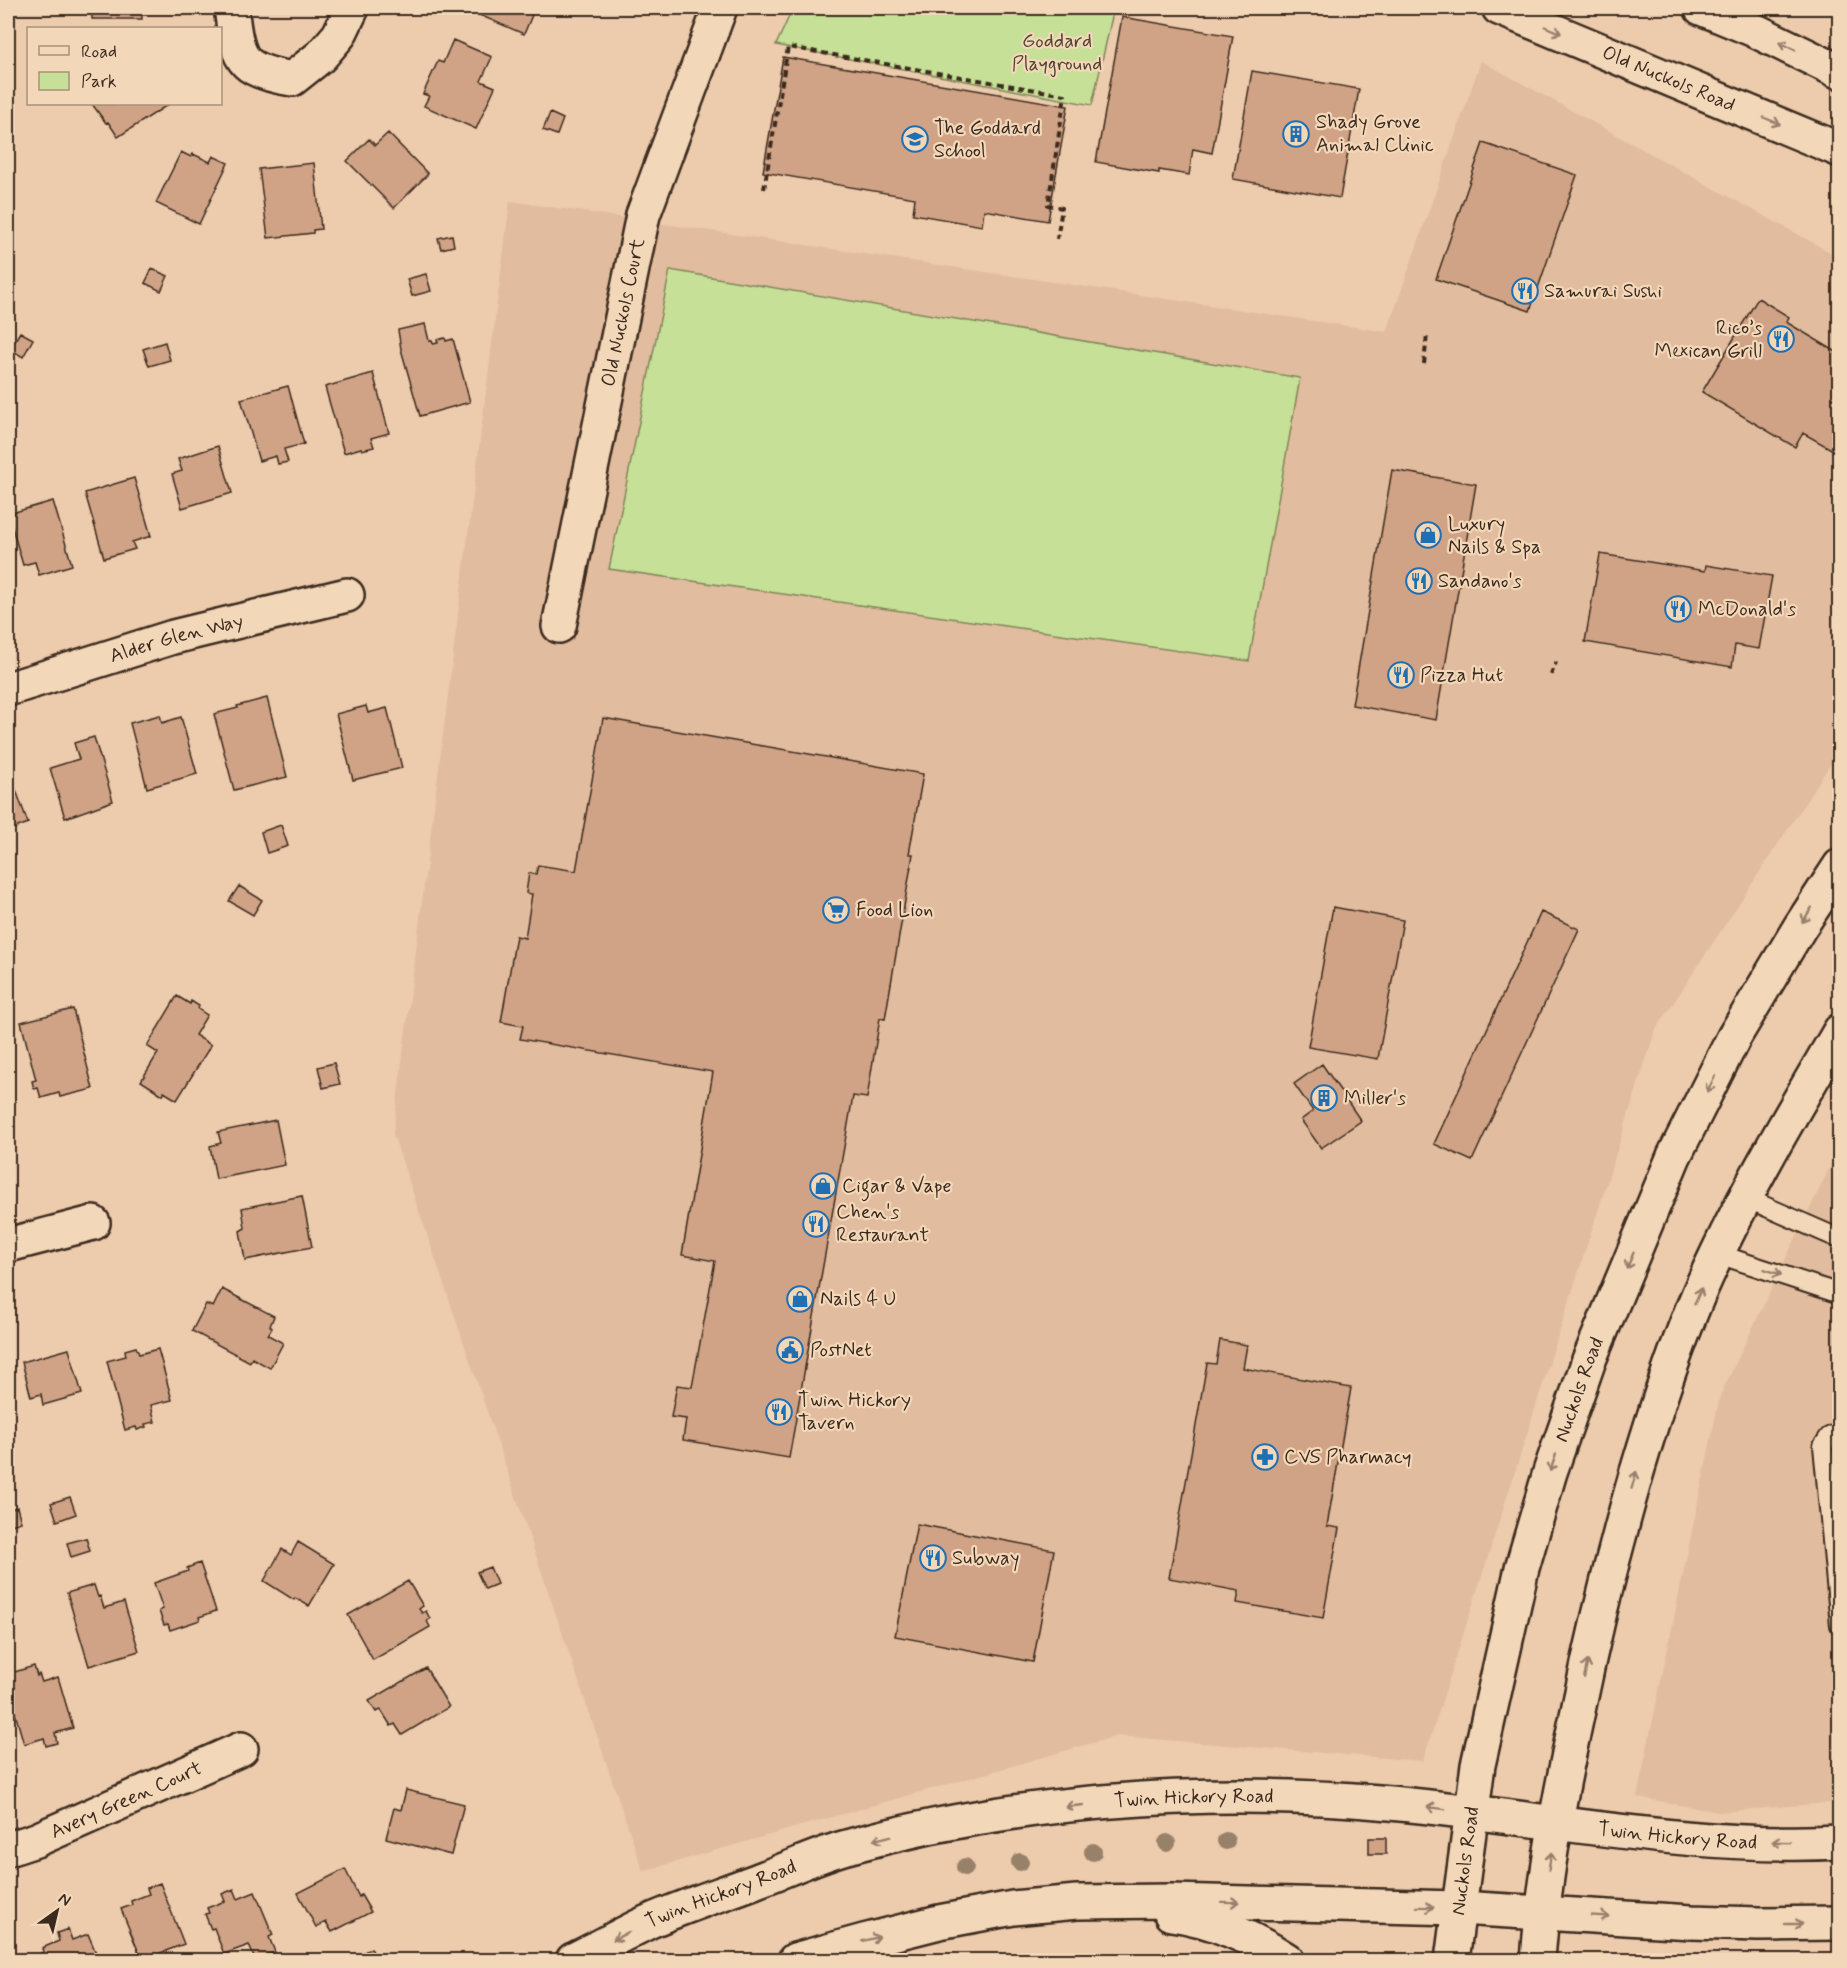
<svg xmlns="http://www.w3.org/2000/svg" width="1847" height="1968" font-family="Mynerve,sans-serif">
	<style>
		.built { fill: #e1bc9e }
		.green { fill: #c6e097; stroke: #80855a; stroke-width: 1.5 }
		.building { fill: #d0a386; stroke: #3b2a1e; stroke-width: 1.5 }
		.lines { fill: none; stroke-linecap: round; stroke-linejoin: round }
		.lane-casing { stroke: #3b2a1e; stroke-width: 22 }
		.street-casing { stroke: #3b2a1e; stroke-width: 38 }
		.secondary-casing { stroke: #3b2a1e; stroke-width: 38 }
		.path { stroke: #3b2a1e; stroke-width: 4; stroke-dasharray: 6 4.5; stroke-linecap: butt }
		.lane { stroke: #f3d7b9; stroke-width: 18 }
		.street { stroke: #f3d7b9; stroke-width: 33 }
		.secondary { stroke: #f3d7b9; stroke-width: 33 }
		.tree { fill: #978168 }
		.oneway { stroke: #97806c }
		.labels { text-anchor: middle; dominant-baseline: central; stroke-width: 4.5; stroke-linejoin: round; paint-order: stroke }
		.park-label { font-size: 20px; fill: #504530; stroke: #f3d7b9 }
		.street-label { font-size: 20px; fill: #3b2a1e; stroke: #f3d7b9 }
		.poi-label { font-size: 20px; fill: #3b2a1e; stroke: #f3d7b9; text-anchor: start }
	</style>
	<rect width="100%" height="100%" fill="#edcbad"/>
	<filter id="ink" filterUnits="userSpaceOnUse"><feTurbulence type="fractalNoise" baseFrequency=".0167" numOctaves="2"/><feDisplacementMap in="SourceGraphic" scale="12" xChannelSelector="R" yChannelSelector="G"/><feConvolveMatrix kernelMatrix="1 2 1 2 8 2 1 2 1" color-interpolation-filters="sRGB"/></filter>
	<g filter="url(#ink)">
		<path class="built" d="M1481,61L1839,257V751L1655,1031L1423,1761L1117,1736L643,1871L393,1134L510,201L1387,332Z
			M1839,1148V1802L1718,1812L1637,1797L1720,1396Z"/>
		<path class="green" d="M793,8H1114L1092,105L776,45Z
			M670,270L1300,378L1249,661L609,569Z"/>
		<path class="building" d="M92,8H141L142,19H92Z
			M463,8H535L524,34Z
			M1122,17L1233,36L1212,153L1193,149L1189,175L1159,170V173L1096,162Z
			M453,40L492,57L481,81L495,87L476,129L424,106L429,96L423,94L438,61L443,63Z
			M783,57L1068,106L1048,221L984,210L982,226L913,214L915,198L763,172Z
			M1252,71L1359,89L1340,198L1233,179Z
			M92,104H169L118,137L108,122L106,123Z
			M550,113L563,119L557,135L543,130Z
			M388,133L428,174L394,208L347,161L369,139L375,145Z
			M1483,143L1577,175L1530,311L1436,279Z
			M181,152L191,157L193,154L210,162L213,156L228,163L199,224L156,203Z
			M314,163L321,229L313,230V233L268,238L259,169Z
			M452,235L454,246L441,249L438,238Z
			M152,269L168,276L161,291L145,283Z
			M426,274L431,291L412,296L407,279Z
			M1758,298L1789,317L1786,322L1840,354V454L1803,433L1795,447L1702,392Z
			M425,324L429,341L432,340L433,344L438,343L437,340L445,338L446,341L453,339L470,402L420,416L401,349L398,330Z
			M20,332L33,339L23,357L10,349Z
			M165,342L170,360L149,366L143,349Z
			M373,373L389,433L371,438L374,447L362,450L361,448L344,453L325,387Z
			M288,386L304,444L284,449L288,462L278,464L276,456L259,461L241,399Z
			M218,446L232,493L182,508L172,474L182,471L178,459Z
			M1392,470L1476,484L1436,720L1352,705Z
			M134,478L151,536L132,542L135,549L104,558L85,493Z
			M53,501L72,565L39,575L35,562L23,565L8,514Z
			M1600,554L1705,571L1706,565L1772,576L1759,649L1735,645L1732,667L1585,642Z
			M267,698L287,777L234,790L214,714L238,708L237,706Z
			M366,706L368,713L387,708L402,768L353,780L336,714Z
			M160,715L162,723L181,717L197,774L147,788L130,723Z
			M603,718L923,774L909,854H913L885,1019L880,1018L867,1098L853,1096L789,1458L683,1440L686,1419L671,1417L677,1385L692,1387L715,1261L682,1255L713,1072L520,1039L523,1026L501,1022L516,936L525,938L532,894L526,893L529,873L536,874L538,865L576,871Z
			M94,737L113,801L65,818L50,768L79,759L74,743Z
			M8,768L28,823L8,831Z
			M281,825L288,846L267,853L261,832Z
			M239,886L262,900L253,915L229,901Z
			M1333,907L1403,920L1378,1059L1308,1047Z
			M1541,912L1579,929L1472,1161L1434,1144Z
			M177,996L190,1004L191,1001L199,1006L198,1009L207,1015L195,1035L211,1045L177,1100L164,1092L163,1095L141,1081L158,1053L147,1046Z
			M73,1009L93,1089L60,1097L59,1093L41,1098L38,1088L34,1089L32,1081L36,1080L21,1022Z
			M334,1063L340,1084L323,1088L318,1067Z
			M1322,1064L1361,1121L1321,1148L1301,1120L1313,1111L1294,1084Z
			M276,1120L285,1165L216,1179L210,1146L221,1143L218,1132Z
			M302,1196L312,1247L245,1260L240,1231L245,1228L242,1208Z
			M222,1289L274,1316L270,1326L272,1328L268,1335L283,1343L270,1368L252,1358L250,1362L192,1331L206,1304L213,1307Z
			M1220,1340L1247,1345L1243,1368L1351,1388L1327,1526L1339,1528L1323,1618L1237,1603L1239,1591L1169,1578L1207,1363L1216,1364Z
			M136,1347L139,1354L158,1349L172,1400L151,1405L155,1422L145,1424L146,1427L137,1430L136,1427L125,1430L107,1361L126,1356L125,1350Z
			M69,1349L82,1394L43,1405L41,1394L31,1397L22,1362Z
			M70,1497L76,1514L57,1521L51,1503Z
			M17,1507L21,1522L8,1526V1510Z
			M917,1524L1054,1550L1033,1662L895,1636Z
			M86,1538L90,1551L71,1557L67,1543Z
			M298,1542L334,1564L309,1606L295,1598L294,1600L264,1581L282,1549L291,1555Z
			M200,1563L216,1611L199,1617L200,1620L170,1630L168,1624L164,1625L159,1611L163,1609L154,1583L188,1571L187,1568Z
			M490,1567L497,1584L485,1589L477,1572Z
			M408,1581L423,1606L419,1609L422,1613L426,1611L430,1619L427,1621L430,1627L373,1660L348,1615Z
			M94,1585L98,1597L100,1596L104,1608L124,1602L139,1651L89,1666L67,1593Z
			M34,1666L37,1676L39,1674L42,1682L58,1677L73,1728L55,1733L57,1743L46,1746L44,1738L24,1744L8,1689V1674Z
			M426,1668L449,1707L402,1735L395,1724L391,1726L381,1710L376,1712L369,1701Z
			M406,1790L464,1804L451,1855L386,1838L394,1808L401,1810Z
			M1369,1838H1386V1854H1369Z
			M345,1869L359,1897L361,1895L371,1912L332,1932L326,1922L316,1927L298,1893Z
			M160,1883L184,1944L142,1960L121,1909L132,1905L131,1901L149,1894L147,1888Z
			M234,1889L238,1899L255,1892L273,1935L269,1937L275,1952L255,1960L249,1945L224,1954L214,1928L211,1929L205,1914L209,1913L207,1908L225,1901L222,1894Z
			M68,1929L72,1940L88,1934L99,1960H42L39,1954L43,1952L42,1948L59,1941L57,1933Z
			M371,1948L377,1960H358L356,1957Z"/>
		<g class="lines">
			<g class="lane-casing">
				<path id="lane" d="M1746,1198L1840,1239
					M1718,1254L1840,1294
					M1840,1432L1829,1437L1823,1446L1840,1625"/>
			</g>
			<g class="street-casing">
				<g id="street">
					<path d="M231,8C234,24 234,50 247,63C256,72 280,77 292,79L321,56L339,35L352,8"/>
					<path id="s1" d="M559,626L643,215L720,8"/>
					<path id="s2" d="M8,689L173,637L347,595"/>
					<path d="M8,1245L93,1223"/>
					<path id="s3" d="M8,1849L36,1840L241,1749"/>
				</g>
			</g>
			<g class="secondary-casing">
				<g id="secondary">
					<path id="s4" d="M1499,8L1840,150"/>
					<path d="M1701,8L1752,29L1840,72"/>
					<path d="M1171,1914C1211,1919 1253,1938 1287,1960"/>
					<path id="s5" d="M573,1960C598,1948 623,1934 648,1922C686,1905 726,1893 764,1878C790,1868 816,1856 843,1848C1013,1800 1203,1787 1379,1802C1533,1815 1685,1850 1840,1842"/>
					<path d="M795,1960L864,1941L939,1922L1013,1908L1077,1902L1170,1901L1460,1908L1692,1922L1758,1924L1840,1923"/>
					<path id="s6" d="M1452,1960L1478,1765L1522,1568L1550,1472L1589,1360L1674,1156L1734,1037L1800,927L1840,866"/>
					<path d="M1538,1960C1544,1875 1561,1790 1579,1706C1595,1628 1614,1552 1636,1475C1654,1414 1674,1352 1699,1293C1739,1202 1790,1116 1840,1031"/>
				</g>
			</g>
			<path class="path" d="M764,189L788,47L1065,95L1048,205L1062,208L1057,239
				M1424,364L1427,334
				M1551,675L1556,662
				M1838,1765L1840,1773"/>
			<use href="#lane" class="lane"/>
			<use href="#street" class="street"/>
			<use href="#secondary" class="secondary"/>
		</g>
		<g class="tree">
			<circle cx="1226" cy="1841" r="9"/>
			<circle cx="1167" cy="1843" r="9"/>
			<circle cx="1093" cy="1852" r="9"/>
			<circle cx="1020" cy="1862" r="9"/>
			<circle cx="965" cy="1867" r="9"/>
		</g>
		<defs><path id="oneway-shaft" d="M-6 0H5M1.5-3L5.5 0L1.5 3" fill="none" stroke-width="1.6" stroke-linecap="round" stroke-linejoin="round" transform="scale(1.5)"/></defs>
		<g class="oneway">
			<use href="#oneway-shaft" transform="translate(1553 30) rotate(23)"/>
			<use href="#oneway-shaft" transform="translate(1787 46) rotate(-155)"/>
			<use href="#oneway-shaft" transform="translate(1772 121) rotate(23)"/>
			<use href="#oneway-shaft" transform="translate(1807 915) rotate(123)"/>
			<use href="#oneway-shaft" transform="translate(1711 1084) rotate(117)"/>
			<use href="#oneway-shaft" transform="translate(1630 1261) rotate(113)"/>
			<use href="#oneway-shaft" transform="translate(1773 1272) rotate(18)"/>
			<use href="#oneway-shaft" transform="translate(1698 1296) rotate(-67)"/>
			<use href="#oneway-shaft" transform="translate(1553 1463) rotate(109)"/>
			<use href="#oneway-shaft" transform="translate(1634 1480) rotate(-74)"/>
			<use href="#oneway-shaft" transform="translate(1586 1669) rotate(-78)"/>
			<use href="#oneway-shaft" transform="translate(1074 1806) rotate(174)"/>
			<use href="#oneway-shaft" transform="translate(1436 1808) rotate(-173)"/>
			<use href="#oneway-shaft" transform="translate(882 1838) rotate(166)"/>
			<use href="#oneway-shaft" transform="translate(1781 1842) rotate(-178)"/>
			<use href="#oneway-shaft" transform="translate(1550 1861) rotate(-81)"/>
			<use href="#oneway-shaft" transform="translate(1230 1902) rotate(1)"/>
			<use href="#oneway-shaft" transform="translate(1425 1907) rotate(1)"/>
			<use href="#oneway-shaft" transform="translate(1600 1916) rotate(3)"/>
			<use href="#oneway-shaft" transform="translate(1794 1924)"/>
			<use href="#oneway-shaft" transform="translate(621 1936) rotate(153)"/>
			<use href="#oneway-shaft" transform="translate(871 1939) rotate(-14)"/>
		</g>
	</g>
	<defs>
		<g id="building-ring" transform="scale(1.35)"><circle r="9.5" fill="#f3d7b9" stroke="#1f6fb2" stroke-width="1.5"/><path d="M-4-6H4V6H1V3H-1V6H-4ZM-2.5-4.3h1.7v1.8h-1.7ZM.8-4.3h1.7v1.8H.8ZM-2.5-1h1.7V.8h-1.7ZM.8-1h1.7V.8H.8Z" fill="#1f6fb2"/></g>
		<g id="school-ring" transform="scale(1.35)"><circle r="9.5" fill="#f3d7b9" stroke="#1f6fb2" stroke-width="1.5"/><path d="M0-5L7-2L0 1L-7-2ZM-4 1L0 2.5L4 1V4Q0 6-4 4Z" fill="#1f6fb2"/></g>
		<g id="restaurant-ring" transform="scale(1.35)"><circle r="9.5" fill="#f3d7b9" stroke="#1f6fb2" stroke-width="1.5"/><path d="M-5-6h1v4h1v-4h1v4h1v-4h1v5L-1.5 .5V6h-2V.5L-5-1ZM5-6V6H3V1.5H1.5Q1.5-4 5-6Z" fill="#1f6fb2"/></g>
		<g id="shop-ring" transform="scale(1.35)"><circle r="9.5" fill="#f3d7b9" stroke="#1f6fb2" stroke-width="1.5"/><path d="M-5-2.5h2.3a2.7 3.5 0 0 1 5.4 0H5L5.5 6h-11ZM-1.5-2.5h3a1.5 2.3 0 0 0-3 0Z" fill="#1f6fb2"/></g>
		<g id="supermarket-ring" transform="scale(1.35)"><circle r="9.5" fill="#f3d7b9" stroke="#1f6fb2" stroke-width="1.5"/><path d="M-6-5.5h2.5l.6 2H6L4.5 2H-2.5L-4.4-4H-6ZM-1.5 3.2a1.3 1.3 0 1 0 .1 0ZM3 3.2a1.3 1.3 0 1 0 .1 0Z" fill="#1f6fb2"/></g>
		<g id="civic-ring" transform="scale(1.35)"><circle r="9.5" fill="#f3d7b9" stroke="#1f6fb2" stroke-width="1.5"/><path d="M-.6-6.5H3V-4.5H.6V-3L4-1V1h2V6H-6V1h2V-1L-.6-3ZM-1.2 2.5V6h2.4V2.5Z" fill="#1f6fb2"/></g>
		<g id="pharmacy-ring" transform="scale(1.35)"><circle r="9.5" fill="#f3d7b9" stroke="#1f6fb2" stroke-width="1.5"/><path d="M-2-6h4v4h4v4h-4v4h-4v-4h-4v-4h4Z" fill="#1f6fb2"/></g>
	</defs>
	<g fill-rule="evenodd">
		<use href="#building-ring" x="1296" y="134"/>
		<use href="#school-ring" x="915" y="139"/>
		<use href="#restaurant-ring" x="1525" y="291"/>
		<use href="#restaurant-ring" x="1781" y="339"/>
		<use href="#shop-ring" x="1428" y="535"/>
		<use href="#restaurant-ring" x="1419" y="581"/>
		<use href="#restaurant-ring" x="1678" y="609"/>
		<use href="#restaurant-ring" x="1401" y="675"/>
		<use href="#supermarket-ring" x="836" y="910"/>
		<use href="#building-ring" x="1324" y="1098"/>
		<use href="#shop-ring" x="823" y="1186"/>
		<use href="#restaurant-ring" x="816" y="1224"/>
		<use href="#shop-ring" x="800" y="1299"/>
		<use href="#civic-ring" x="790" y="1350"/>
		<use href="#restaurant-ring" x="779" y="1412"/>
		<use href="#pharmacy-ring" x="1265" y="1457"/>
		<use href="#restaurant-ring" x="933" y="1558"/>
	</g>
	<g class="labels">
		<g class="park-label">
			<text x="1057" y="41">Goddard<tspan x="1057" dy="23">Playground</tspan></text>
		</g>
		<g class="street-label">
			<text stroke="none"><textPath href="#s4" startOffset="184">Old Nuckols Road</textPath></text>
			<text stroke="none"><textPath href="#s1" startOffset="320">Old Nuckols Court</textPath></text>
			<text stroke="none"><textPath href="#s2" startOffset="176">Alder Glen Way</textPath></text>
			<text stroke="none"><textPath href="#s6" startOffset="586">Nuckols Road</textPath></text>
			<text stroke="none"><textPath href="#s3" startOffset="128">Avery Green Court</textPath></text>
			<text stroke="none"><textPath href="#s5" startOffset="648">Twin Hickory Road</textPath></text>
			<text stroke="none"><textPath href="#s5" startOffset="1134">Twin Hickory Road</textPath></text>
			<text stroke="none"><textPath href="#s6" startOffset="100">Nuckols Road</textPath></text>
			<text stroke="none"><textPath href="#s5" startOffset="162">Twin Hickory Road</textPath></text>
		</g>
		<g class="poi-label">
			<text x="1316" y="122">Shady Grove<tspan x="1316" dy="23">Animal Clinic</tspan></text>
			<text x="934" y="128">The Goddard<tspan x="934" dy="23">School</tspan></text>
			<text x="1544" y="291">Samurai Sushi</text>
			<text x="1762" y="328" text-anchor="end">Rico’s<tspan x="1762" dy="23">Mexican Grill</tspan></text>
			<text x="1448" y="524">Luxury<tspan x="1448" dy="23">Nails &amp; Spa</tspan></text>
			<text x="1438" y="581">Sandano's</text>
			<text x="1698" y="609">McDonald's</text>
			<text x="1420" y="675">Pizza Hut</text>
			<text x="856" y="910">Food Lion</text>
			<text x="1344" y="1098">Miller's</text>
			<text x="842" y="1186">Cigar &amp; Vape</text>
			<text x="836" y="1212">Chen's<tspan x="836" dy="23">Restaurant</tspan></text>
			<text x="820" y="1299">Nails 4 U</text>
			<text x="810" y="1350">PostNet</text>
			<text x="798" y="1400">Twin Hickory<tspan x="798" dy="23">Tavern</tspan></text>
			<text x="1284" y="1457">CVS Pharmacy</text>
			<text x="952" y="1558">Subway</text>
		</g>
	</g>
	<rect width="1847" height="1968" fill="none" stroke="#f3d7b9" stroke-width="30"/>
	<rect x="15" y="15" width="1817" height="1938" fill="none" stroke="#3b2a1e" stroke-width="2" filter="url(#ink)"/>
	<rect x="27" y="27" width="195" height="78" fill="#f3d7b9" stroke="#a9927b" stroke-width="1.5"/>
	<rect x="39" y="46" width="30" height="9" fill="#f3d7b9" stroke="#a9927b" stroke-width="1.5"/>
	<text x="81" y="57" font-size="18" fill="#3b2a1e">Road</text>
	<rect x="39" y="72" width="30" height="18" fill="#c6e097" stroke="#a9927b" stroke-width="1.5"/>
	<text x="81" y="87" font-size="18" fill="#3b2a1e">Park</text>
	<g transform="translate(57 1911) rotate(34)" stroke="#f3d7b9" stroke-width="4.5" paint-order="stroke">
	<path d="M0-4.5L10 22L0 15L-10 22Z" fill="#3b2a1e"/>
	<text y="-9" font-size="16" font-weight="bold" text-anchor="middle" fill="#3b2a1e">N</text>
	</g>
</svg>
